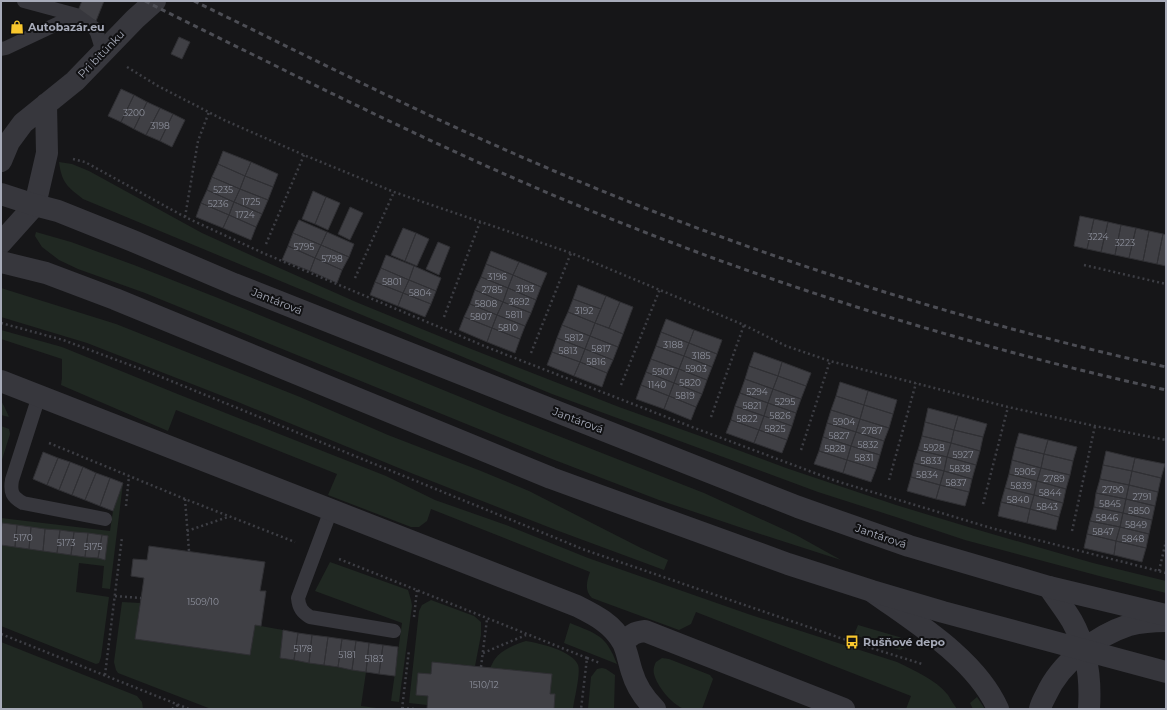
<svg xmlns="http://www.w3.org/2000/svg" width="1167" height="710" font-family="Montserrat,sans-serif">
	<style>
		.green { fill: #202822 }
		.building { fill: #404045; stroke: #303034 }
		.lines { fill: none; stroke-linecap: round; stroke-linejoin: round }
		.path { stroke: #3d3e44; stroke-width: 2.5; stroke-dasharray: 2 3; stroke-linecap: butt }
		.service { stroke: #37373d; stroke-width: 14 }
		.minor { stroke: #37373d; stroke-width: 22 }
		.tertiary { stroke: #37373d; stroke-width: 22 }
		.rail { stroke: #4c4d54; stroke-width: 3; stroke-dasharray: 5 4; stroke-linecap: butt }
		.labels { text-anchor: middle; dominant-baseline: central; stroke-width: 4; stroke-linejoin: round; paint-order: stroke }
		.number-label { font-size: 9px; fill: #8d909c }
		.poi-label { font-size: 11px; font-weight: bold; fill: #a7abb9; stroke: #111113; text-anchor: start }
		.street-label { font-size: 11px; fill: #a7abb9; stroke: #111113 }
	</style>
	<rect width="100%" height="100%" fill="#161618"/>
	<path class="green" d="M59,162L72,164L89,171L202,233L257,258L356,302L456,343L619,407L700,436L786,468L896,505L975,529L1093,563L1166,581V593L1103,577L965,540L899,518L818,492L552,394L83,199C68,187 62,184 59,162Z
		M36,232L71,242L134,265L218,298L502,414L704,493L796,535L841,560L745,529L659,500L552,459L145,293L78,269L59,260L42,247L35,236Z
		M1,288L116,324L300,397L388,435L481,471L529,491L641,548L668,560L664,570L556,530L411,473L238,402L87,343L1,317Z
		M1,330L62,347L180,395L386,476L435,500L506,525L588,558L748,614L897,662C915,671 935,679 948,695C951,700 954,705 957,709H906L911,696L696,612L691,624L679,630L592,598C584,590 587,581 590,572L431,509L427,521L419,527H411L328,495L337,474L176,410L168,431L61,385L62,378V359L1,339Z
		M1,401L4,406L9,417L1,415Z
		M1,426L9,429L10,434L1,463Z
		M123,483L110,589L102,588L104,566L79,563L76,592L109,597L101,657L99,663L96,664L1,626V518L110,531L113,511Z
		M330,562L408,590L411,600L412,606L399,702L391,701L402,623L315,591Z
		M431,600L474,616L481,622V635L475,666L432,662L431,674L418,673L416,694L428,696L427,705L409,703L419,611L422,605Z
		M122,602L140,603L135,639L250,655L255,625L283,630L280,658L366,672L361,706L385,709H211L118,673L116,670L114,662Z
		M570,623C597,634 606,635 617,664L564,643Z
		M858,625L899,637L913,643L907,647L900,650L854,635Z
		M526,641C539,643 573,651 578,665C581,673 574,700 573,709H554L555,694H550L552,674L490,668C492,665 493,661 495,659C501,650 516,644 526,641Z
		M1,642L137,696L142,702L143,709H1Z
		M662,658L669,659L710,675L713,679L702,709C696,709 688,710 682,708C671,703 657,686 654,674C653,669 654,666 656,662Z
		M602,668L606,669L615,675L614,709H588L591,677L597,669Z
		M977,697L985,709H973L970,703Z"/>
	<path class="building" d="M82,1H104L96,21L77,13Z
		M179,37L190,42L182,59L171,54Z
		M121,89L134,95L121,122L108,116Z
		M134,95L147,102L134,129L121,122Z
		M147,102L160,108L146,135L134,129Z
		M160,108L173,114L160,141L146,135Z
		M173,114L185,120L172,147L160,141Z
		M223,151L251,162L245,176L218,164Z
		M251,162L278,174L273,187L245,176Z
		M218,164L245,176L240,189L212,177Z
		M245,176L273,187L268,200L240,189Z
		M212,177L240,189L234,202L207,190Z
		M240,189L268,200L262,214L234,202Z
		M207,190L234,202L229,215L201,203Z
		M313,191L326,197L315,224L302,219Z
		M326,197L340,203L328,230L315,224Z
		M234,202L262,214L256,227L229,215Z
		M201,203L229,215L223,228L196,217Z
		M350,207L363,213L350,240L338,234Z
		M229,215L256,227L251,240L223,228Z
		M1080,216L1094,219L1087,249L1074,246Z
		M1094,219L1108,222L1101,252L1087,249Z
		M299,220L327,232L321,245L293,233Z
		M1108,222L1121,225L1115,255L1101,252Z
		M1121,225L1136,228L1129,258L1115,255Z
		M403,228L416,233L405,261L391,255Z
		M1136,228L1149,231L1143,261L1129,258Z
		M1149,231L1163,234L1157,264L1143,261Z
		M327,232L354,244L349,257L321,245Z
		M293,233L321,245L315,258L288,246Z
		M416,233L429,239L417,266L405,261Z
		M1163,234L1166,235V266L1157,264Z
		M438,242L450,247L439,275L426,269Z
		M321,245L349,257L342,270L315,258Z
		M288,246L315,258L310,271L282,260Z
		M491,251L519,262L513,275L486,264Z
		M386,255L414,266L409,280L381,268Z
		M315,258L342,270L337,283L310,271Z
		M519,262L547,273L541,287L513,275Z
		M486,264L513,275L508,288L481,277Z
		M414,266L441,278L436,291L409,280Z
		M381,268L409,280L403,293L375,282Z
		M513,275L541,287L536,300L508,288Z
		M481,277L508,288L503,302L475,290Z
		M409,280L436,291L431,304L403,293Z
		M375,282L403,293L398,306L370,295Z
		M578,285L606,296L601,309L573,299Z
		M508,288L536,300L531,313L503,302Z
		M475,290L503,302L497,315L470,304Z
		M403,293L431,304L425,317L398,306Z
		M606,296L620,302L609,328L595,323Z
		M573,299L601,309L595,323L568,312Z
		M503,302L531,313L525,326L497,315Z
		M620,302L633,307L623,334L609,328Z
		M470,304L497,315L492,328L464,317Z
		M568,312L595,323L590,336L562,325Z
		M497,315L525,326L520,339L492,328Z
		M464,317L492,328L487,342L459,330Z
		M666,319L694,330L689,343L661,332Z
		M595,323L623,334L618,347L590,336Z
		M562,325L590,336L585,349L557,338Z
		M492,328L520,339L515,353L487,342Z
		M694,330L722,340L717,354L689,343Z
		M661,332L689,343L684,356L656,346Z
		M590,336L618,347L613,360L585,349Z
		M557,338L585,349L580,362L552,352Z
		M689,343L717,354L712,367L684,356Z
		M656,346L684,356L679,369L651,359Z
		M585,349L613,360L607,373L580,362Z
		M552,352L580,362L574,376L547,365Z
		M754,352L782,362L778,376L749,366Z
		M684,356L712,367L707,380L679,369Z
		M651,359L679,369L674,383L646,372Z
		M580,362L607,373L602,387L574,376Z
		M782,362L811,373L806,386L778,376Z
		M749,366L778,376L773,389L745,379Z
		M679,369L707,380L702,394L674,383Z
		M646,372L674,383L669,396L641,385Z
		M778,376L806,386L801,399L773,389Z
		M745,379L773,389L768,403L740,393Z
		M840,382L868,391L864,405L836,396Z
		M674,383L702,394L696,407L669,396Z
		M641,385L669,396L664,409L636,399Z
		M773,389L801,399L796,413L768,403Z
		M868,391L897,400L893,414L864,405Z
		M740,393L768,403L764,416L735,406Z
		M669,396L696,407L691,420L664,409Z
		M836,396L864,405L860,419L831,410Z
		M768,403L796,413L792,426L764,416Z
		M864,405L893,414L889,428L860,419Z
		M735,406L764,416L759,430L731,420Z
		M928,408L958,416L954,430L925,422Z
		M831,410L860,419L856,432L827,423Z
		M764,416L792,426L787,440L759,430Z
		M958,416L987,424L983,437L954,430Z
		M860,419L889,428L884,441L856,432Z
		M731,420L759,430L754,443L726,433Z
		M925,422L954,430L951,443L922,436Z
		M827,423L856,432L851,446L823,437Z
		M759,430L787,440L782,453L754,443Z
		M954,430L983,437L980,451L951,443Z
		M856,432L884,441L880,455L851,446Z
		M1019,433L1048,440L1044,454L1015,447Z
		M922,436L951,443L947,457L918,450Z
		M823,437L851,446L847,460L819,451Z
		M1048,440L1077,447L1073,461L1044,454Z
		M951,443L980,451L976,465L947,457Z
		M851,446L880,455L876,469L847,460Z
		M1015,447L1044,454L1041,468L1012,460Z
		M918,450L947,457L944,471L914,463Z
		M819,451L847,460L843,473L814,464Z
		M1106,451L1135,458L1132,471L1103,465Z
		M43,452L58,458L47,485L33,479Z
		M1044,454L1073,461L1070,475L1041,468Z
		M947,457L976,465L972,479L944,471Z
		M58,458L70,462L59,490L47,485Z
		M1135,458L1165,464L1161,478L1132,471Z
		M847,460L876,469L871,482L843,473Z
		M1012,460L1041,468L1037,481L1009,474Z
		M70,462L83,467L72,495L59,490Z
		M914,463L944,471L940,485L911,477Z
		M1103,465L1132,471L1129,485L1100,479Z
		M83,467L96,473L85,500L72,495Z
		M1041,468L1070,475L1066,489L1037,481Z
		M944,471L972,479L969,492L940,485Z
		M1132,471L1161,478L1158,492L1129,485Z
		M96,473L110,478L100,506L85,500Z
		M1009,474L1037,481L1034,495L1005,488Z
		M911,477L940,485L936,499L907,491Z
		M110,478L123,483L113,511L100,506Z
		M1100,479L1129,485L1126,499L1096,493Z
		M1037,481L1066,489L1063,503L1034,495Z
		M940,485L969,492L965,506L936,499Z
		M1129,485L1158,492L1155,506L1126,499Z
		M1005,488L1034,495L1030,509L1001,502Z
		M1096,493L1126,499L1123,513L1094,507Z
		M1034,495L1063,503L1059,517L1030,509Z
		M1126,499L1155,506L1152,520L1123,513Z
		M1001,502L1030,509L1027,523L998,516Z
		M1094,507L1123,513L1120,527L1090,521Z
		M1030,509L1059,517L1056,530L1027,523Z
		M1123,513L1152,520L1149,534L1120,527Z
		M1090,521L1120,527L1116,541L1087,534Z
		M2,523L17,525L15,547L1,545V532Z
		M17,525L31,527L29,549L15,547Z
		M31,527L45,529L43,551L29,549Z
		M1120,527L1149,534L1146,548L1116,541Z
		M45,529L60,530L57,553L43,551Z
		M60,530L74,532L71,555L57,553Z
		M74,532L88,533L85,557L71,555Z
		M88,533L102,535L98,558L85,557Z
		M1087,534L1116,541L1114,555L1084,548Z
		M102,535L108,536L105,560L98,558Z
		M1116,541L1146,548L1142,562L1114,555Z
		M149,546L265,562L260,591H266L261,626L255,625L250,655L135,639L144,578L131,576L133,559L147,560Z
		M283,630L298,633L294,660L280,658Z
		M298,633L312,635L309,663L294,660Z
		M312,635L328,637L324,665L309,663Z
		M328,637L342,639L338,667L324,665Z
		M342,639L356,641L352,670L338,667Z
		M356,641L369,643L366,672L352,670Z
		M369,643L383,645L379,674L366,672Z
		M383,645L398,647L395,676L379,674Z
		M432,662L552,674L550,694H555L554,709H427L428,696L416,695L418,673L431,674Z"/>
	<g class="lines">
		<path class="path" d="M127,67L158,86L224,120L304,155L394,192L571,253L744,325L786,346L830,361L1008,407L1095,426L1166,440
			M73,159L85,162L185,217L263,253L489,348L692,427L836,481L991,528L1166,573
			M185,217L198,141L209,112
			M266,244L304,155
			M1084,265L1166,284
			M355,278L394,192
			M444,317L480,222
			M1,323L63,340L154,374L585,550L852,642L922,664
			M531,353L571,253
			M621,385L660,289
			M711,417L744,325
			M49,443L185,499L295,542
			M801,450L830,361
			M889,480L916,383
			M185,499L189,551
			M983,504L1008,407
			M126,506L129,476
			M187,531L228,517
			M1072,531L1095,426
			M339,559L587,658L581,709
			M1159,571L1166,541
			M115,596L141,598
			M414,617L417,590
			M1,634L189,709
			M483,653L526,635
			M587,658L600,663
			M481,667L487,619
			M105,675L122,537
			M402,708L414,709
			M172,709L178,705
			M402,709L409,650"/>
		<path class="service" d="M24,1L76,15L94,28L97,33L103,52
			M1,49L6,48L76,15
			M39,396L12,480C10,492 12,497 23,503L105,519
			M331,510L298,598C299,608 302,612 310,617L394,631"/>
		<path class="minor" d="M1,161L9,142L23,123L75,81L135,19L155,1
			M1,243L35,205L47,153L46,104
			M1,381L577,606C595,615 613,624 623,643C627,651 629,663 632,672C636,686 645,699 655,709
			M1049,587C1056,598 1065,609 1072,621C1087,648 1091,679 1089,709
			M873,592C916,623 976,659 998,709
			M623,643C631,635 634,632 645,631L844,709
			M1040,709C1041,704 1044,699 1046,695C1061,662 1096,636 1129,625C1141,622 1154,621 1166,621"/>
		<path class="tertiary" d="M1,194L35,205L58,211L133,241L234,284L798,507L909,546L1049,587L1166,615
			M1,262L46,273L115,299L551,478L788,564L872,591L943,612L1166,672"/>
		<path class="rail" d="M145,1C192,25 240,48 288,72C398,126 509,179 624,224C800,294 981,349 1166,390
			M194,1C301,53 407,107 515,154C724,246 943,317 1166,367"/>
	</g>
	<defs>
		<g id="shop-bare" transform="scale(1.08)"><path d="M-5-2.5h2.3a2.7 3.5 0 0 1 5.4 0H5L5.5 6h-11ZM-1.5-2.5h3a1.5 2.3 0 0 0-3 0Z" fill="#f9c72d" stroke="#111113" stroke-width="2.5" paint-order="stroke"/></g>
		<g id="bus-bare" transform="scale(1.08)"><path d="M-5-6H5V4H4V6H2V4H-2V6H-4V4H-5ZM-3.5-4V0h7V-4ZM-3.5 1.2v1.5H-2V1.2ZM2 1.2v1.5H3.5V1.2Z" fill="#f9c72d" stroke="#111113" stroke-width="2.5" paint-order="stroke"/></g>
	</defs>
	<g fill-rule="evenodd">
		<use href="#shop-bare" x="17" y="27"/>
		<use href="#bus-bare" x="852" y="642"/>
	</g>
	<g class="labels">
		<g class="number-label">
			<text x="134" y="112">3200</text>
			<text x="160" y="125">3198</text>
			<text x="223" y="189">5235</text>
			<text x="251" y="201">1725</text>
			<text x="218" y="203">5236</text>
			<text x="245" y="214">1724</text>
			<text x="1098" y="236">3224</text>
			<text x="1125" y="242">3223</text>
			<text x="304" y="246">5795</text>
			<text x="332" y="258">5798</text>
			<text x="497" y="276">3196</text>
			<text x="392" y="281">5801</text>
			<text x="525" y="288">3193</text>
			<text x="492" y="289">2785</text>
			<text x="420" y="292">5804</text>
			<text x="519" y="301">3692</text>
			<text x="486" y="303">5808</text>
			<text x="584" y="310">3192</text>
			<text x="514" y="314">5811</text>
			<text x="481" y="316">5807</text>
			<text x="508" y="327">5810</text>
			<text x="574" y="337">5812</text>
			<text x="673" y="344">3188</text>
			<text x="601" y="348">5817</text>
			<text x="568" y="350">5813</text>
			<text x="701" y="355">3185</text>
			<text x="596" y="361">5816</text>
			<text x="696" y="368">5903</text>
			<text x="663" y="371">5907</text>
			<text x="690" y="382">5820</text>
			<text x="657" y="384">1140</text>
			<text x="757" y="391">5294</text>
			<text x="685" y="395">5819</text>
			<text x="785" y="401">5295</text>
			<text x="752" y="405">5821</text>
			<text x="780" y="415">5826</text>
			<text x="747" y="418">5822</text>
			<text x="844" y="421">5904</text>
			<text x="775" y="428">5825</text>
			<text x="872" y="430">2787</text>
			<text x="839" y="435">5827</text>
			<text x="868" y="444">5832</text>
			<text x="934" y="447">5928</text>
			<text x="835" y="448">5828</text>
			<text x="963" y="454">5927</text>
			<text x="864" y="457">5831</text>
			<text x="931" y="460">5833</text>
			<text x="960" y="468">5838</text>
			<text x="1025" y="471">5905</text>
			<text x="927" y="474">5834</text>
			<text x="1054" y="478">2789</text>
			<text x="956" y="482">5837</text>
			<text x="1021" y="485">5839</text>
			<text x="1113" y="489">2790</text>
			<text x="1050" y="492">5844</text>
			<text x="1142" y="496">2791</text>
			<text x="1018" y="499">5840</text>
			<text x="1110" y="503">5845</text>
			<text x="1047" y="506">5843</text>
			<text x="1139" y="510">5850</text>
			<text x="1107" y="517">5846</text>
			<text x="1136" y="524">5849</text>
			<text x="1103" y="531">5847</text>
			<text x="23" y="537">5170</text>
			<text x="1133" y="538">5848</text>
			<text x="66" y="542">5173</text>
			<text x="93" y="546">5175</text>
			<text x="203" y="601">1509/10</text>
			<text x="303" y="648">5178</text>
			<text x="347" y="654">5181</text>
			<text x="374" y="658">5183</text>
			<text x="484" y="684">1510/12</text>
		</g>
		<g class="poi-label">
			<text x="28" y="27">Autobazár.eu</text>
			<text x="863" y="642">Rušňové depo</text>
		</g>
		<g class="street-label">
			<text transform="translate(101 54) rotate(-46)">Pri bitúnku</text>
			<text transform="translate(277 301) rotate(22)">Jantárová</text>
			<text transform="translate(578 420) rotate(21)">Jantárová</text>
			<text transform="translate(881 536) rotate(19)">Jantárová</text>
		</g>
	</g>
	<rect width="1167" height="710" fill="none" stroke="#a7abb9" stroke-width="4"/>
</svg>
